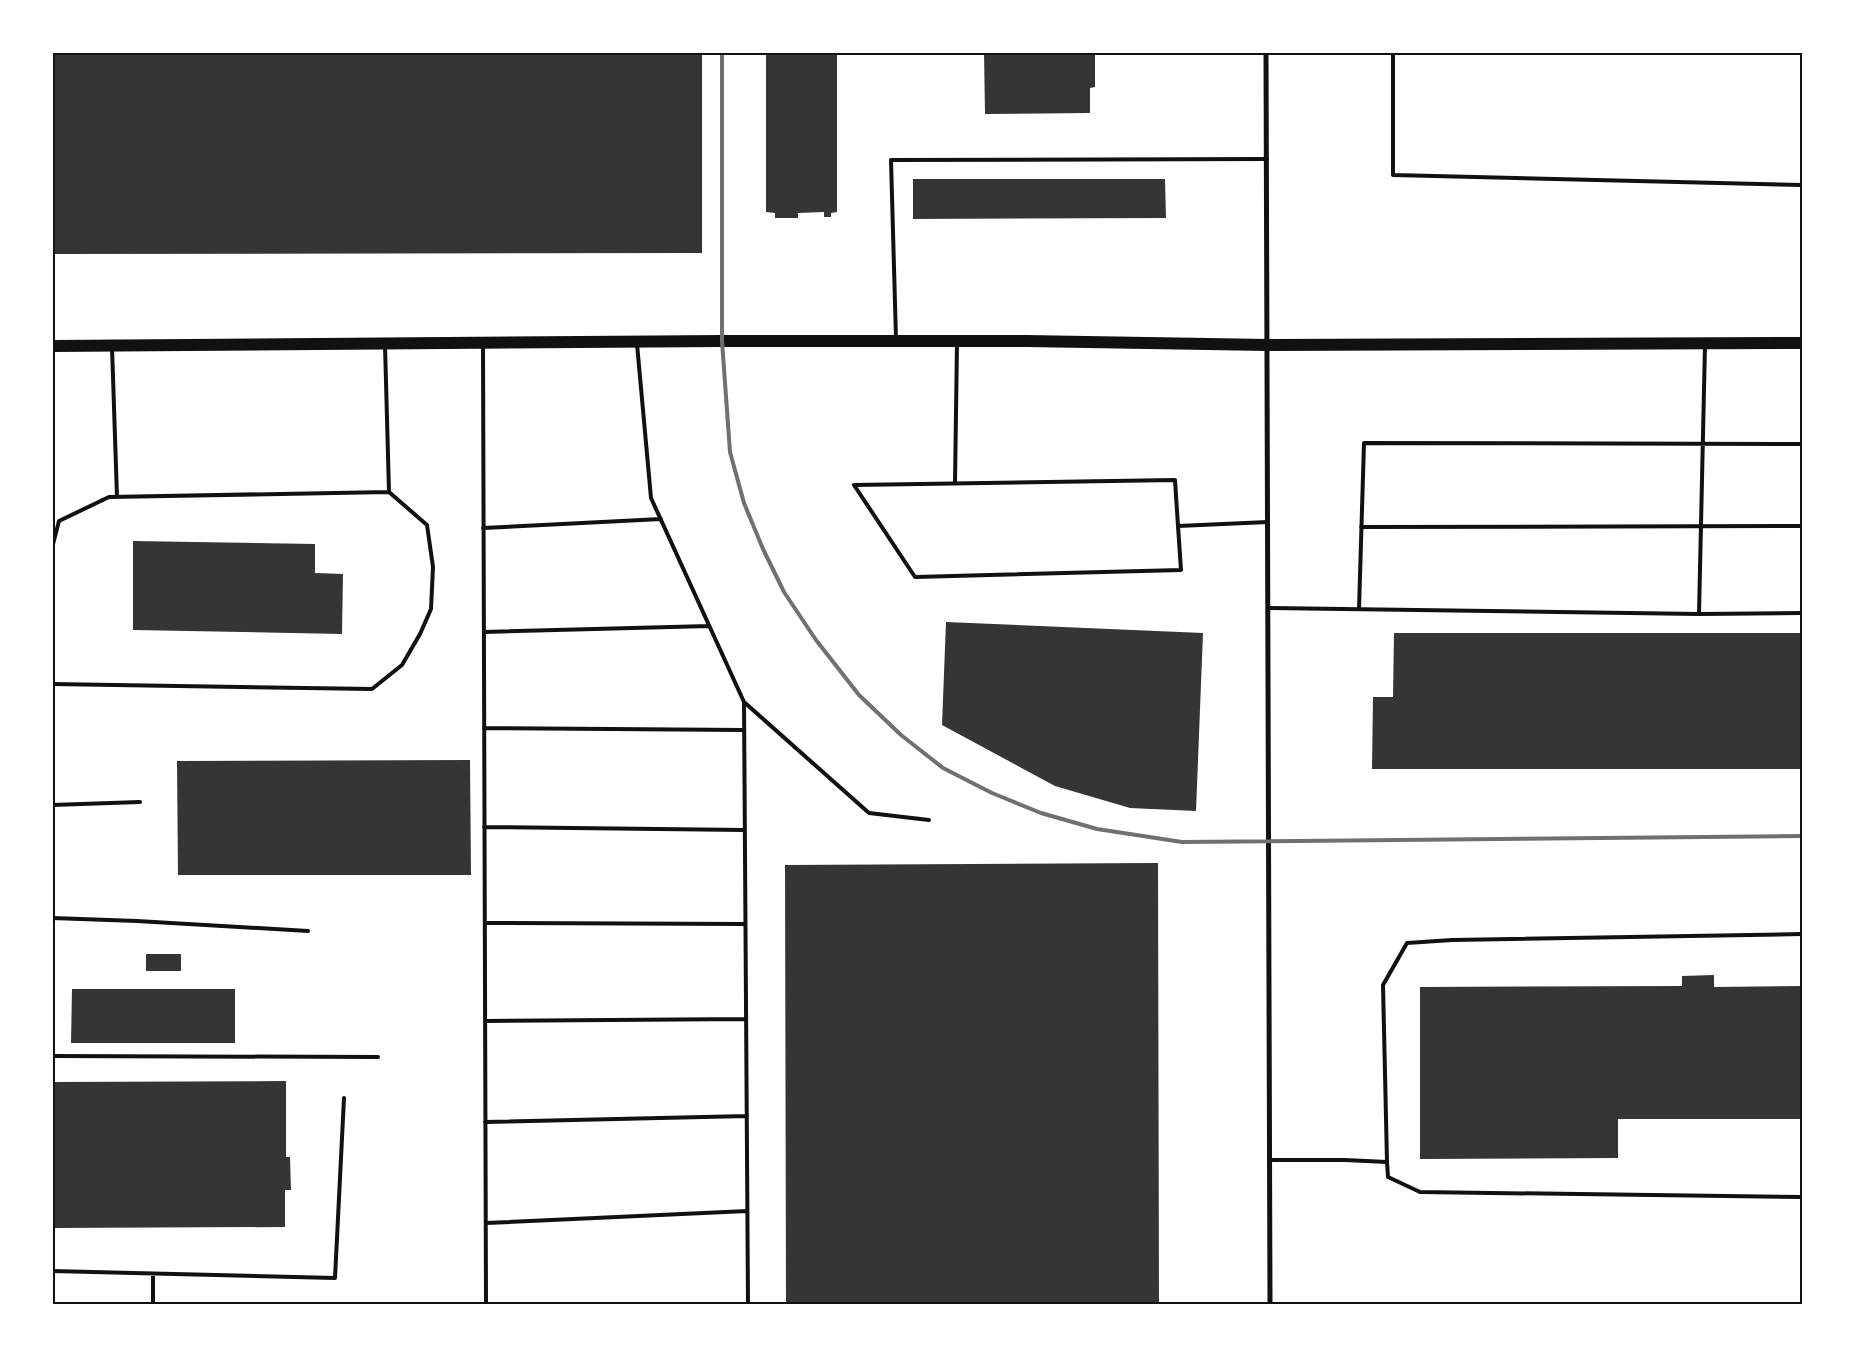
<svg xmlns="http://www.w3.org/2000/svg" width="1855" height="1357" font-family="Karla,sans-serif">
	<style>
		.building { fill: #353535 }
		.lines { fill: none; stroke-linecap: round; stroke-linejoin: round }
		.service { stroke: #111; stroke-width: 4 }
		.minor { stroke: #111; stroke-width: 5 }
		.primary { stroke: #111; stroke-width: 12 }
		.rail { stroke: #707070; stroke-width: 4 }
		.neatline { fill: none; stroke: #111; stroke-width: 2 }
	</style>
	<rect width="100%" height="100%" fill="#fff"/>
	<path class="building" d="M52,52H702V253L52,254Z
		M766,52H837V212L831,213V217H824V212L798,213V218H775V213L766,212Z
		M984,52H1095V87L1090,88V113L985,114Z
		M913,179H1165L1166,218L913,219Z
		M133,541L315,544V573L343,574L342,634L133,630Z
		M946,622L1203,633L1196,811L1130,808L1055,786L942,725Z
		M1394,633H1802V769H1372L1373,697H1393Z
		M470,760L471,875H178L177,761Z
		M1158,863L1159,1304H786L785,865Z
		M146,954H181V971H146Z
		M1714,975V987L1802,986V1119H1618V1158L1420,1159V987L1682,986V976Z
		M72,989H235V1043H71Z
		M286,1081V1157H290L291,1190H285V1227L52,1228V1082Z"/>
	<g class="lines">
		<path class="service" d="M1393,52V175L1802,185
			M896,339L891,160L1267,159
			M483,344L486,1304
			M637,344L651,498L744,702L748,1304
			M385,345L389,492
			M112,347L117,497
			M955,483L957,343
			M1178,526L1181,570L915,577L854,485L1175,480L1178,526L1268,522
			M1361,527L1802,526
			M483,528L661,519
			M52,548L59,521L109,497L389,492L427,525L433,567L431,609L420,634L402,665L372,689L52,684
			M1268,608L1699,614L1705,345
			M1359,609L1364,443L1802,444
			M1699,614L1802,613
			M484,632L709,626
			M744,702L869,813L929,820
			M484,728L744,730
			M52,805L140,802
			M484,827L744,830
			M52,918L137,921L308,931
			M485,923L745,924
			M485,1021L746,1019
			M52,1056L378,1057
			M485,1122L747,1116
			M1269,1160H1345L1387,1162L1383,985L1407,943L1452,940L1802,934
			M1387,1162L1388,1177L1420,1192L1802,1197
			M486,1223L747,1211
			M52,1271L335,1278L344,1098
			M153,1304V1274"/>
		<path class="minor" d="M1266,52L1270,1304"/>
		<path class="primary" d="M52,346L722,341H1026L1268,345L1802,343"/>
		<path class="rail" d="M722,52V341L730,452L744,503L763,549L784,592L816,640L859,695L901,735L943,768L992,793L1041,813L1097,829L1182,842L1802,836"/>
	</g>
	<rect width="1855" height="1357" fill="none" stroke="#ffffff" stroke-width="108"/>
	<rect x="54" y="54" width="1747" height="1249" class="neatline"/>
</svg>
